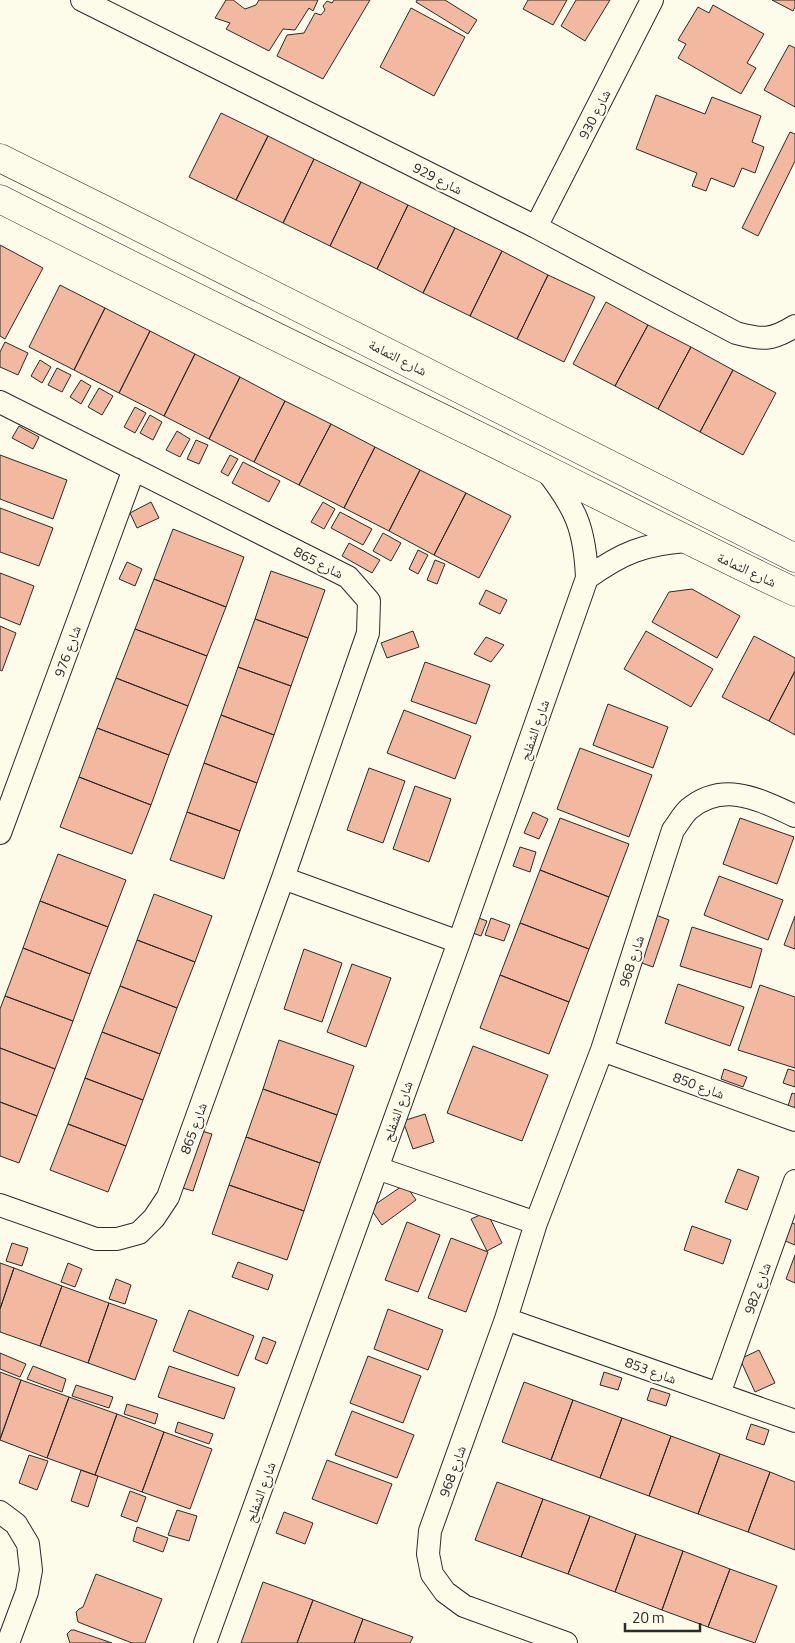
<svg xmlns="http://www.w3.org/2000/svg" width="795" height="1643" font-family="'Titillium Web','Noto Naskh Arabic',sans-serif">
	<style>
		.building { fill: #f2b8a0; stroke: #2b2b2b }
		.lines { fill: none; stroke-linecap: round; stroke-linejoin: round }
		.street-casing { stroke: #2b2b2b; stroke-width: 24 }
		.secondary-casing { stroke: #2b2b2b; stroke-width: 29 }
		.street { stroke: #fdfbea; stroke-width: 22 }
		.secondary { stroke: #fdfbea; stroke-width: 28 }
		.labels { text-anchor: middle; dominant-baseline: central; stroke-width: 4; stroke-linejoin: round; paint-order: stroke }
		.street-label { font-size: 14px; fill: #2b2b2b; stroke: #fdfbea }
	</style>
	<rect width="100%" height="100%" fill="#fdfbea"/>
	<path class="building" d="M226,0H233L245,9L256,5L259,0H318L313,11L309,8L295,30L283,29L269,51L226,29L230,23L215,18Z
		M334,0H370L323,79L277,56L287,35L304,33L315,13L321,15L325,10L323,6L327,1L332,3Z
		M417,0H445L477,20L468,34L416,2Z
		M528,0H567L553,25L523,9Z
		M576,0H610L585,41L561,26Z
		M772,0H795V7L793,11Z
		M713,5L764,34L747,63L756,68L741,94L678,58L686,44L678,40L698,7L709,13Z
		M411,8L465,37L434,96L380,67Z
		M789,45L795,48V107L764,90Z
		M656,95L705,114L712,97L761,116L752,142L764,147L755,173L742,168L734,187L711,178L706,191L692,186L697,173L636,149Z
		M221,113L268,136L236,200L189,177Z
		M790,132L795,134V161L758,236L742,228Z
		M268,136L314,159L283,223L236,200Z
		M314,159L361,182L330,246L283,223Z
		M361,182L408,205L377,269L330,246Z
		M408,205L455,228L423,293L377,269Z
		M455,228L502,251L470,316L423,293Z
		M0,245L43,268L5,339L0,336Z
		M502,251L548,275L517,339L470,316Z
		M548,275L595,297L564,362L517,339Z
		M60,285L105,308L74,370L29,347Z
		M606,302L648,325L615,386L573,364Z
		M105,308L150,331L119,393L74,370Z
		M648,325L691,347L658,409L615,386Z
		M150,331L195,354L164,416L119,393Z
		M5,342L28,353L18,375L0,367V352Z
		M691,347L733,370L700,432L658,409Z
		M195,354L240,377L209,439L164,416Z
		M40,360L51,367L42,383L31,376Z
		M57,368L71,375L62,392L48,385Z
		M733,370L776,393L743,455L700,432Z
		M240,377L285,401L254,462L209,439Z
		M81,380L91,386L81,404L70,397Z
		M99,388L113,396L102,415L88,407Z
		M285,401L331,424L299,485L254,462Z
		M135,407L146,413L135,433L124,427Z
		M150,415L162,422L153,440L140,433Z
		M331,424L375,447L344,508L299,485Z
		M19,426L39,437L33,449L12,438Z
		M177,431L190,439L180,457L166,450Z
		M196,440L208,445L199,464L187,459Z
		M375,447L420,470L389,531L344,508Z
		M0,455L67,480L53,519L0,499Z
		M230,455L238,459L228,476L221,472Z
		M243,462L280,481L269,502L232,483Z
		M420,470L466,493L434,555L389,531Z
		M466,493L511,516L479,578L434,555Z
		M151,502L159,518L137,528L130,513Z
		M323,502L335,509L324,529L311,522Z
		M0,508L53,528L39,566L0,552Z
		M340,512L372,529L363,545L331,528Z
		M173,529L244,557L226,607L154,579Z
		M383,533L401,543L391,561L373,551Z
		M349,543L380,560L372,573L342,556Z
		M418,550L428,555L418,574L409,569Z
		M435,560L445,564L437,584L427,580Z
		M127,562L142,569L135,586L119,579Z
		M271,571L325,590L308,638L255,619Z
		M0,573L34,586L20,625L0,617Z
		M154,579L226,607L207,656L135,629Z
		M692,589L740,616L717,658L652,622L669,592Z
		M486,590L507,600L500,614L479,604Z
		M255,619L308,638L291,686L238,667Z
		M0,626L16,633L2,671L0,670Z
		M135,629L207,656L188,706L116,678Z
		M413,631L419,647L387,658L381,643Z
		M646,631L713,669L691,707L624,669Z
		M754,636L795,658V671L769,721L722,697Z
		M486,637L504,645L491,662L474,654Z
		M425,662L490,685L476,724L411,701Z
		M238,667L291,686L274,735L221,715Z
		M795,671V735L769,721Z
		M116,678L188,706L169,755L97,728Z
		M608,704L668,727L653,768L593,745Z
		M404,710L471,736L455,779L387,753Z
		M221,715L274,735L257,783L204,763Z
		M97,728L169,755L151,805L79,777Z
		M580,748L652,775L629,837L557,809Z
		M204,763L257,783L240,831L187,812Z
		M369,768L405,781L383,843L347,830Z
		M79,777L151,805L132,854L60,827Z
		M415,786L451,799L429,862L393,849Z
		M187,812L240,831L224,879L170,860Z
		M533,812L548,819L539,839L524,833Z
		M560,818L629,844L609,897L540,870Z
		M740,818L794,837L777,884L723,864Z
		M520,847L536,852L530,872L513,866Z
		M58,854L126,880L108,927L40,901Z
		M540,870L609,897L589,949L520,923Z
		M719,876L783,900L768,940L704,915Z
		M154,894L212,916L195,962L137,940Z
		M40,901L108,927L90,974L23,948Z
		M656,915L669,920L653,967L639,962Z
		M795,916V949L784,945Z
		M476,917L487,921L481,936L470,932Z
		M491,918L510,925L504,941L485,935Z
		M520,923L589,949L569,1002L500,975Z
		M692,927L762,949L751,988L680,966Z
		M137,940L195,962L177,1008L120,986Z
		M23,948L90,974L73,1021L5,996Z
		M304,949L342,963L322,1022L284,1009Z
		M352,964L391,978L366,1047L327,1032Z
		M500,975L569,1002L549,1054L480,1028Z
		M678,984L744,1007L730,1046L665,1023Z
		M760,985L795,997V1068L738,1050Z
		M120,986L177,1008L160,1054L102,1032Z
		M5,996L73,1021L55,1069L0,1048V1009Z
		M102,1032L160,1054L143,1100L85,1078Z
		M279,1040L354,1066L337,1115L263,1089Z
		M473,1046L548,1075L522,1141L447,1113Z
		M0,1048L55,1069L37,1116L0,1102Z
		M724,1069L747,1077L743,1087L721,1079Z
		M788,1069L795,1071V1087L783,1083Z
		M85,1078L143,1100L126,1146L68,1124Z
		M263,1089L337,1115L320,1163L246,1137Z
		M792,1093L795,1094V1108L788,1106Z
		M0,1102L37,1116L19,1163L0,1156Z
		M425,1114L434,1142L413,1149L403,1121Z
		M68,1124L126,1146L108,1192L50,1170Z
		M198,1130L212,1134L193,1191L179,1187Z
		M246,1137L320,1163L304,1211L229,1185Z
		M738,1169L759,1177L747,1210L725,1202Z
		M405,1184L416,1200L382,1225L370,1208Z
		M229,1185L304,1211L287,1260L212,1234Z
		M487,1212L502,1243L487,1251L471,1219Z
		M785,1220L795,1224V1245L778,1238Z
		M407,1222L440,1235L418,1292L385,1280Z
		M692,1226L731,1240L723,1264L684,1250Z
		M451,1238L488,1252L466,1312L428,1298Z
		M12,1243L28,1248L22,1266L6,1261Z
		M795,1255V1283L786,1279Z
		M238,1262L273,1275L268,1290L232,1277Z
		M0,1263L14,1268L0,1309Z
		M68,1263L82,1269L75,1287L61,1282Z
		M14,1268L62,1286L40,1346L0,1332V1309Z
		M116,1279L131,1285L125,1304L109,1299Z
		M62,1286L109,1303L88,1363L40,1346Z
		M109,1303L157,1320L135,1380L88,1363Z
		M388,1309L443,1330L428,1370L374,1349Z
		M189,1310L254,1336L238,1376L173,1351Z
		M263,1337L276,1342L267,1364L255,1359Z
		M759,1350L775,1383L755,1392L740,1359Z
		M0,1353L26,1364L20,1377L0,1369Z
		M368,1356L421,1376L403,1423L350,1403Z
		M33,1366L66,1379L62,1392L27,1379Z
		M169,1366L235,1388L224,1419L158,1397Z
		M0,1372L21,1380L0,1439Z
		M604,1372L622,1378L618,1390L600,1385Z
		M21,1380L69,1397L47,1458L0,1440Z
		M524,1382L573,1400L551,1460L502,1442Z
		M76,1385L113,1397L109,1408L72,1396Z
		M651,1388L670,1394L666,1406L647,1400Z
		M69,1397L117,1414L95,1475L47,1458Z
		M573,1400L622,1418L600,1478L551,1460Z
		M127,1404L158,1414L155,1424L124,1414Z
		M352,1411L414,1435L397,1478L335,1455Z
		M117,1414L164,1432L142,1492L95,1475Z
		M622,1418L671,1436L649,1496L600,1478Z
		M178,1422L213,1434L209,1444L175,1432Z
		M751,1424L769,1430L764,1445L746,1439Z
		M164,1432L212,1449L190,1509L142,1492Z
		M671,1436L720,1454L698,1514L649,1496Z
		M720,1454L770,1472L748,1532L698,1514Z
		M29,1455L48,1461L37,1490L19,1483Z
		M327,1460L392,1484L377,1524L312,1499Z
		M81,1470L98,1476L88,1507L71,1501Z
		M770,1472L795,1482V1550L748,1532Z
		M497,1482L543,1499L521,1557L475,1540Z
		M130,1491L146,1497L137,1522L121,1516Z
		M543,1499L590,1516L568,1574L521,1557Z
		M177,1510L197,1516L189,1541L168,1535Z
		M284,1512L313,1523L305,1544L276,1533Z
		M590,1516L636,1534L615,1592L568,1574Z
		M137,1527L168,1538L163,1552L133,1541Z
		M636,1534L683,1551L662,1610L615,1592Z
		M683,1551L730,1569L708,1627L662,1610Z
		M730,1569L777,1586L755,1643L708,1627Z
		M96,1574L162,1599L145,1643H132L78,1622L76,1612L79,1609L83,1607Z
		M263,1582L313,1600L297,1643H241Z
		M313,1600L363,1619L354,1643H297Z
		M363,1619L413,1637L410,1643H354Z
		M71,1630H74L112,1643H70L67,1634Z"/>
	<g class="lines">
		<g class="street-casing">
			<path id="street" d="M82,0L536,227L736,333C762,340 771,341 795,326
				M536,227L652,0
				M0,402L348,577L369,601L368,633L283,878L168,1197L154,1218L139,1233L117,1239H96L0,1205
				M587,578C622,553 644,544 686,541
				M0,833L134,469
				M283,878L459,942
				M602,1050L795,1120
				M377,1168L536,1223
				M506,1319L795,1421
				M719,1394L795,1181
				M0,1512L16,1524L28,1544L31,1570L27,1592L8,1643
				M205,1643L459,942L587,578C585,529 576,508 545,469
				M566,1643L464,1606L445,1592L432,1574L428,1554L430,1531L506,1319L536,1223L602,1050L673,830C678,824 683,814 689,809C724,780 760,800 795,816"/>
		</g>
		<g class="secondary-casing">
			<path id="secondary" d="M0,158L109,212L795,558
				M0,199C159,280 319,358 479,436C585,488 689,542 795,592"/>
		</g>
		<use href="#street" class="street"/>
		<use href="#secondary" class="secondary"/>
	</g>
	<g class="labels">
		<g class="street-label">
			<text transform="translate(594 114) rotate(-63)">شارع 930</text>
			<text transform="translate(438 178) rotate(27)">شارع 929</text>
			<text transform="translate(398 357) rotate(27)">شارع الثمامة</text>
			<text transform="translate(319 562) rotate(27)">شارع 865</text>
			<text transform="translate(747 569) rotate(25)">شارع الثمامة</text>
			<text transform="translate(67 651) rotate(-70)">شارع 976</text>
			<text transform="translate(534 730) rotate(-71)">شارع الشفلح</text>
			<text transform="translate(631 961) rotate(-72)">شارع 968</text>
			<text transform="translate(699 1085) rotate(20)">شارع 850</text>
			<text transform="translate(397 1111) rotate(-70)">شارع الشفلح</text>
			<text transform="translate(193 1128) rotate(-70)">شارع 865</text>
			<text transform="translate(757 1288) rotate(-70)">شارع 982</text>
			<text transform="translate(651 1370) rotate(20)">شارع 853</text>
			<text transform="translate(452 1471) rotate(-70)">شارع 968</text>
			<text transform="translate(260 1492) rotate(-70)">شارع الشفلح</text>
		</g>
	</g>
	<path d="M625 1623v8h75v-8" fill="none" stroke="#2b2b2b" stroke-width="2.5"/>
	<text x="632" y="1623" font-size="15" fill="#2b2b2b" stroke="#fdfbea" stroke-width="4" paint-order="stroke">20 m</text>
</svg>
